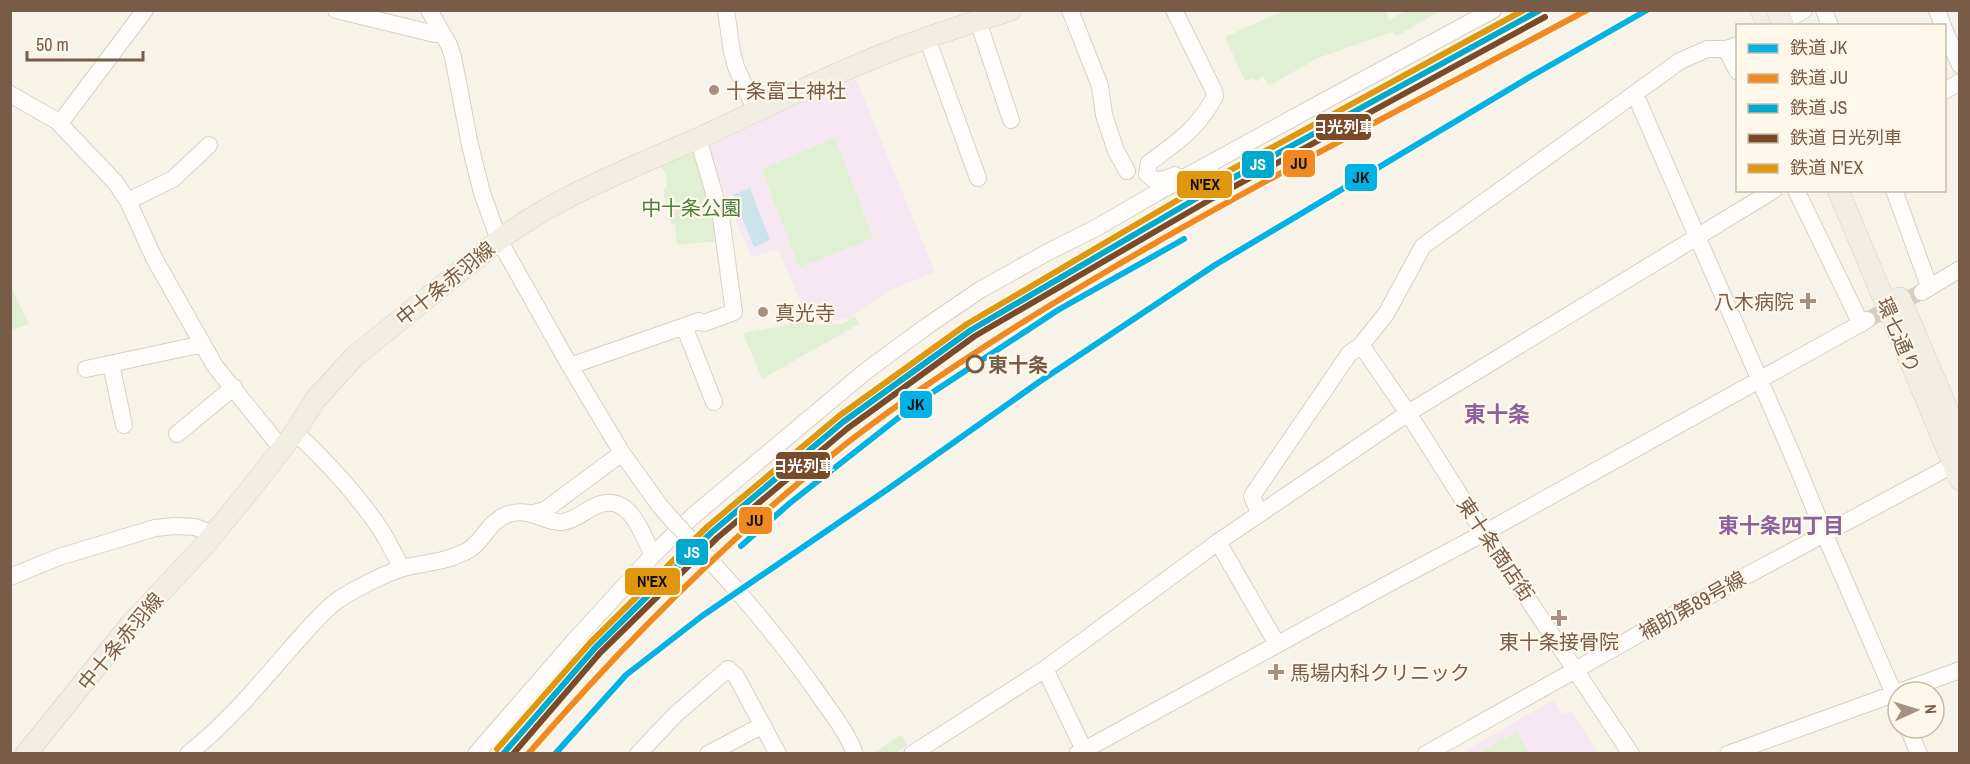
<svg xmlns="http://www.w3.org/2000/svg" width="1970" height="764" font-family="'Archivo Narrow','Noto Sans JP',sans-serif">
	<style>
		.education { fill: #f5e8f2 }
		.green { fill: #e1efd2 }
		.water { fill: #cae4e9 }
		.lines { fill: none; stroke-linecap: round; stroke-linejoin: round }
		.minor-tunnel { stroke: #d8cdc0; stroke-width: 16; stroke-dasharray: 16 8; stroke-linecap: butt }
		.minor-casing { stroke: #d7d0c7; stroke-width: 18 }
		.major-casing { stroke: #d7cec4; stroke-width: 22 }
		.minor { stroke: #fefdfc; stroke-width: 16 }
		.major { stroke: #f3eee4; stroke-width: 21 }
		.minor-bridge-casing { stroke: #d7d0c7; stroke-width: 18; stroke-linecap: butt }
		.major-bridge-casing { stroke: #d7cec4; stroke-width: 22; stroke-linecap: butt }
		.minor-bridge { stroke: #fefdfc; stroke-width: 16 }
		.major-bridge { stroke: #f3eee4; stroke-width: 21 }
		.rail-1-casing { stroke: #fff8ea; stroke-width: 10 }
		.rail-2-casing { stroke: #fff8ea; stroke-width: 10 }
		.rail-3-casing { stroke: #fff8ea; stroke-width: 10 }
		.rail-4-casing { stroke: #fff8ea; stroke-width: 10 }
		.rail-5-casing { stroke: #fff8ea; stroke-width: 10 }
		.rail-1 { stroke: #00b2e5; stroke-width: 6 }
		.rail-2 { stroke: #f08920; stroke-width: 6 }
		.rail-3 { stroke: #00a9ce; stroke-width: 6 }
		.rail-4 { stroke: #7a4b2a; stroke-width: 6 }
		.rail-5 { stroke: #de970e; stroke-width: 6 }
		.poi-dot { fill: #a5917f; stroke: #fff8ea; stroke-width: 2 }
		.stop-dot { fill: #fff8ea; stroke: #785c47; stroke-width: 3 }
		.labels { text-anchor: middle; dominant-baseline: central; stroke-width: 4.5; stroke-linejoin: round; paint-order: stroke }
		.poi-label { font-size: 20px; fill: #785c47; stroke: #fff8ea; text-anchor: start }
		.park-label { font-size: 20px; fill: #4c7f3e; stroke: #fff8ea }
		.street-label { font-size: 20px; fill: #785c47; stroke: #fff8ea }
		.stop-label { font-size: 20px; font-weight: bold; fill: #785c47; stroke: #fff8ea; text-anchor: start }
		.neighbourhood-label { font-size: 21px; font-weight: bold; fill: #8c629c; stroke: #fff8ea }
		.quarter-label { font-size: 22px; font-weight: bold; fill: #8c629c; stroke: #fff8ea }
		.line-badge { stroke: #fff8ea; stroke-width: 2 }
		.badge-label { font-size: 16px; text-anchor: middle; font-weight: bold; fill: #fff }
		.pale-badge-label { font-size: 16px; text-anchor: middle; font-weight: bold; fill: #111 }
	</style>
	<rect width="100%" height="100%" fill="#f8f3e8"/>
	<path class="education" d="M856,79L935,272L888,291L848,319L809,321L778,249L751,257L708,151L709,143Z
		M1553,700L1562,715L1571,710L1598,753L1460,754Z"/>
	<path class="green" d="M1283,11H1385L1390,20L1405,11H1440L1397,36L1392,32L1318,58L1272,84L1269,85L1263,76L1256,82L1254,78L1245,81L1225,37Z
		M835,138L873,238L799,267L762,169Z
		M692,149L698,151L718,241L677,245L675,224H671L663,190L667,187V178L661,165Z
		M11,287L29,324L11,330H10Z
		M855,316L859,324L762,379L743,333L804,322L808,325L842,324Z
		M1517,732L1529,753H1478Z
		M901,735L907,745L896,753H874Z"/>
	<path class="water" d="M750,188L770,240L754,247L733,195Z"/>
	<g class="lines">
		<path class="minor-tunnel" d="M1867,320L1921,292"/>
		<g class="minor-casing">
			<path id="minor" d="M336,10L435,34H442
				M429,10L449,45L453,57L470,145L482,193L499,240L570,366L622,453L660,506L675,523
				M726,10L732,52L736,67L756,111
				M1070,10L1100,86L1104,115L1116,151L1127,171
				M1174,10L1213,89L1215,96C1198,129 1177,142 1149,163L1147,174L1154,180L1165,179L1175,175
				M1824,10L1830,26
				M1937,10L1943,26
				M978,21L1011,120
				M1777,26L1804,10
				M1944,29L1960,65
				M927,38L978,178
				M1726,49L1738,72
				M1944,91L1960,82
				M10,94L57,121L115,182L128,201L154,258L215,366L282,449
				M1635,94L1792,454L1831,549L1898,703
				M60,123L145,10
				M1796,190L1861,324
				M1894,190L1929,286
				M128,201L173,179L209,145
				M1922,292L1960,269
				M684,326L714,402
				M1361,345L1408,413L1484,533L1631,754
				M111,364L124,425
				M570,366L699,321L704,323L734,312L721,217L698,138
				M86,369L203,344
				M295,432C326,461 355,492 379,527C388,540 394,555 402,568
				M177,434L234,387
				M534,513L545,510L622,453
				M1259,513L1252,496L1349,354L1361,345L1386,314L1423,246L1680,61L1707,49H1726L1738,45
				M1218,542L1277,644
				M10,577L59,557L155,528L175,526L195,527L214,534
				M1045,669L1086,754
				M1908,728L1919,754
				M188,754C227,723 258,686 290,649C304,634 318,616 334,603C348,592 386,573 403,568C424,563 445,562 465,552C483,544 488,520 509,514C531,507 544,523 562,522C581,520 596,497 617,504C636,511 644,539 653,555
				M476,754L575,640L653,555L693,516L866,371L927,326L980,290L1048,252L1096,228L1158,192L1328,99L1493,10
				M638,754L676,714L728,669L736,676L778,754
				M708,754L763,725
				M912,754L1045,669L1218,542L1408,413L1774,190
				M1077,754L1386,585L1484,533L1867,320
				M1426,754L1664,620L1960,461
				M1728,754L1960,670"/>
		</g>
		<g class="major-casing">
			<path id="major" d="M1761,10L1767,26
				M1838,190L1960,480
				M1900,298L1960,439
				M26,754L130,625L203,547L249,491L295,432L315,400L354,357L499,240C557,196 634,167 701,137C758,111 815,82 874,58C919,39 965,25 1011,10"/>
		</g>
		<use href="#minor" class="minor"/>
		<use href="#major" class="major"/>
		<g class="minor-bridge-casing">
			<path id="minor-bridge" d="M675,523C727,577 776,633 819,695C832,714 847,732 855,754"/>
		</g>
		<g class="major-bridge-casing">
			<path id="major-bridge" d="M1777,10L1783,26"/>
		</g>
		<use href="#minor-bridge" class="minor-bridge"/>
		<use href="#major-bridge" class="major-bridge"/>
		<g class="rail-1-casing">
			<path id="rail-1" d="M741,546L790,503L921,400L1058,310L1184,239
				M555,754L626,675L702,616L888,489L1039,382L1215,265L1528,78L1647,10"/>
		</g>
		<g class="rail-2-casing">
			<path id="rail-2" d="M528,754C626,641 730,536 847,443C930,379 1019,323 1109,270C1265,178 1427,96 1587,10"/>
		</g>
		<g class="rail-3-casing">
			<path id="rail-3" d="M503,754L595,648L712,532L843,422L971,330L1209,191L1540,10"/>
		</g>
		<g class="rail-4-casing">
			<path id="rail-4" d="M513,754L600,653L717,538L848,428L975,336L1213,198L1545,17"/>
		</g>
		<g class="rail-5-casing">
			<path id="rail-5" d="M497,749L590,643L707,527L839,416L967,324L1205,184L1524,10"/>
		</g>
		<use href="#rail-1" class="rail-1"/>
		<use href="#rail-2" class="rail-2"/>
		<use href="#rail-3" class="rail-3"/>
		<use href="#rail-4" class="rail-4"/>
		<use href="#rail-5" class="rail-5"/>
	</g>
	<g class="poi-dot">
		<circle cx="714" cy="90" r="6"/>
		<path d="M1805 292h6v6h6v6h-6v6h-6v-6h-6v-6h6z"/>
		<circle cx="763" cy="312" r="6"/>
		<path d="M1556 609h6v6h6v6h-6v6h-6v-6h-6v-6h6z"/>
		<path d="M1273 663h6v6h6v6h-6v6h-6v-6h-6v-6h6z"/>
	</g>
	<circle class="stop-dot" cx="975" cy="364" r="8"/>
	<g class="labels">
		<g class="poi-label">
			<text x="726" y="90">十条富士神社</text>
			<text x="1794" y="301" text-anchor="end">八木病院</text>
			<text x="775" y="312">真光寺</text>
			<text x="1559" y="641" text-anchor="middle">東十条接骨院</text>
			<text x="1290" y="672">馬場内科クリニック</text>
		</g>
		<g class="park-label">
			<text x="691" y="207">中十条公園</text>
		</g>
		<g class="street-label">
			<text transform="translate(445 283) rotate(-39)">中十条赤羽線</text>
			<text transform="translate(1899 335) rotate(67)">環七通り</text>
			<text transform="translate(1496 549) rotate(56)">東十条商店街</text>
			<text transform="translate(1692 605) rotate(-29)">補助第89号線</text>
			<text transform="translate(120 641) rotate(-50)">中十条赤羽線</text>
		</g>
		<g class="stop-label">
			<text x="988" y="364">東十条</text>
		</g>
		<g class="neighbourhood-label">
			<text x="1781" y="525">東十条四丁目</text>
		</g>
		<g class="quarter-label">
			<text x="1497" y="414">東十条</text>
		</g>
	</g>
	<g class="line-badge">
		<rect x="1315" y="113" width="57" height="28" rx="6" fill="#7a4b2a"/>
		<rect x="1282" y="149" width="34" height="29" rx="6" fill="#f08920"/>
		<rect x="1241" y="150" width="34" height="29" rx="6" fill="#00a9ce"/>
		<rect x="1344" y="163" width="34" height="29" rx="6" fill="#00b2e5"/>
		<rect x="1176" y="170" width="57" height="29" rx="6" fill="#de970e"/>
		<rect x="899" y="390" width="34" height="29" rx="6" fill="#00b2e5"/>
		<rect x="775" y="451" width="56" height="29" rx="6" fill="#7a4b2a"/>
		<rect x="738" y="506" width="35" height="29" rx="6" fill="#f08920"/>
		<rect x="675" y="538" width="34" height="28" rx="6" fill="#00a9ce"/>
		<rect x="624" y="567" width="57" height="29" rx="6" fill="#de970e"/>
	</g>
	<g class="badge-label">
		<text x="1343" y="133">日光列車</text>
		<text x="1258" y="170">JS</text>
		<text x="803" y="472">日光列車</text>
		<text x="692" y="558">JS</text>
	</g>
	<g class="pale-badge-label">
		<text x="1299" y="169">JU</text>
		<text x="1361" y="183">JK</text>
		<text x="1205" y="190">N'EX</text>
		<text x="916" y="410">JK</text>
		<text x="755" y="526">JU</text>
		<text x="652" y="587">N'EX</text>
	</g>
	<rect width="1970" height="764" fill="none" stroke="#785c47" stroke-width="24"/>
	<rect x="1736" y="24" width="210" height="168" fill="#fff8ea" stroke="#c9baa9" stroke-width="1.5"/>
	<rect x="1748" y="44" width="30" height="9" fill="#00b2e5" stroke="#c9baa9" stroke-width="1.5"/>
	<text x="1790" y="54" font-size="18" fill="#785c47">鉄道 JK</text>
	<rect x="1748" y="74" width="30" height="9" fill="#f08920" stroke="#c9baa9" stroke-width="1.5"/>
	<text x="1790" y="84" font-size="18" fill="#785c47">鉄道 JU</text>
	<rect x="1748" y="104" width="30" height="9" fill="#00a9ce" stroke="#c9baa9" stroke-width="1.5"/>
	<text x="1790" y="114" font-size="18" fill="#785c47">鉄道 JS</text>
	<rect x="1748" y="134" width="30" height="9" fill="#7a4b2a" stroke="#c9baa9" stroke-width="1.5"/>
	<text x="1790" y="144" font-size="18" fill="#785c47">鉄道 日光列車</text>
	<rect x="1748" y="164" width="30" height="9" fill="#de970e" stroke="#c9baa9" stroke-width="1.5"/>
	<text x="1790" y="174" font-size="18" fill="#785c47">鉄道 N'EX</text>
	<g transform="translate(1916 710) rotate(86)"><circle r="28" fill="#fff8ea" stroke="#c9baa9" stroke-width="1.5"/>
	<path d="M0-4.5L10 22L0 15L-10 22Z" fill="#a5917f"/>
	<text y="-9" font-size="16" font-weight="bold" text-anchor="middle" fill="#785c47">N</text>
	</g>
	<path d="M27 51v9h116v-9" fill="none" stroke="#785c47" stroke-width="3"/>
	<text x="36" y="51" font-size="18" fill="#785c47" stroke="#fff8ea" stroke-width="4.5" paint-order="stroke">50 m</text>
</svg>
